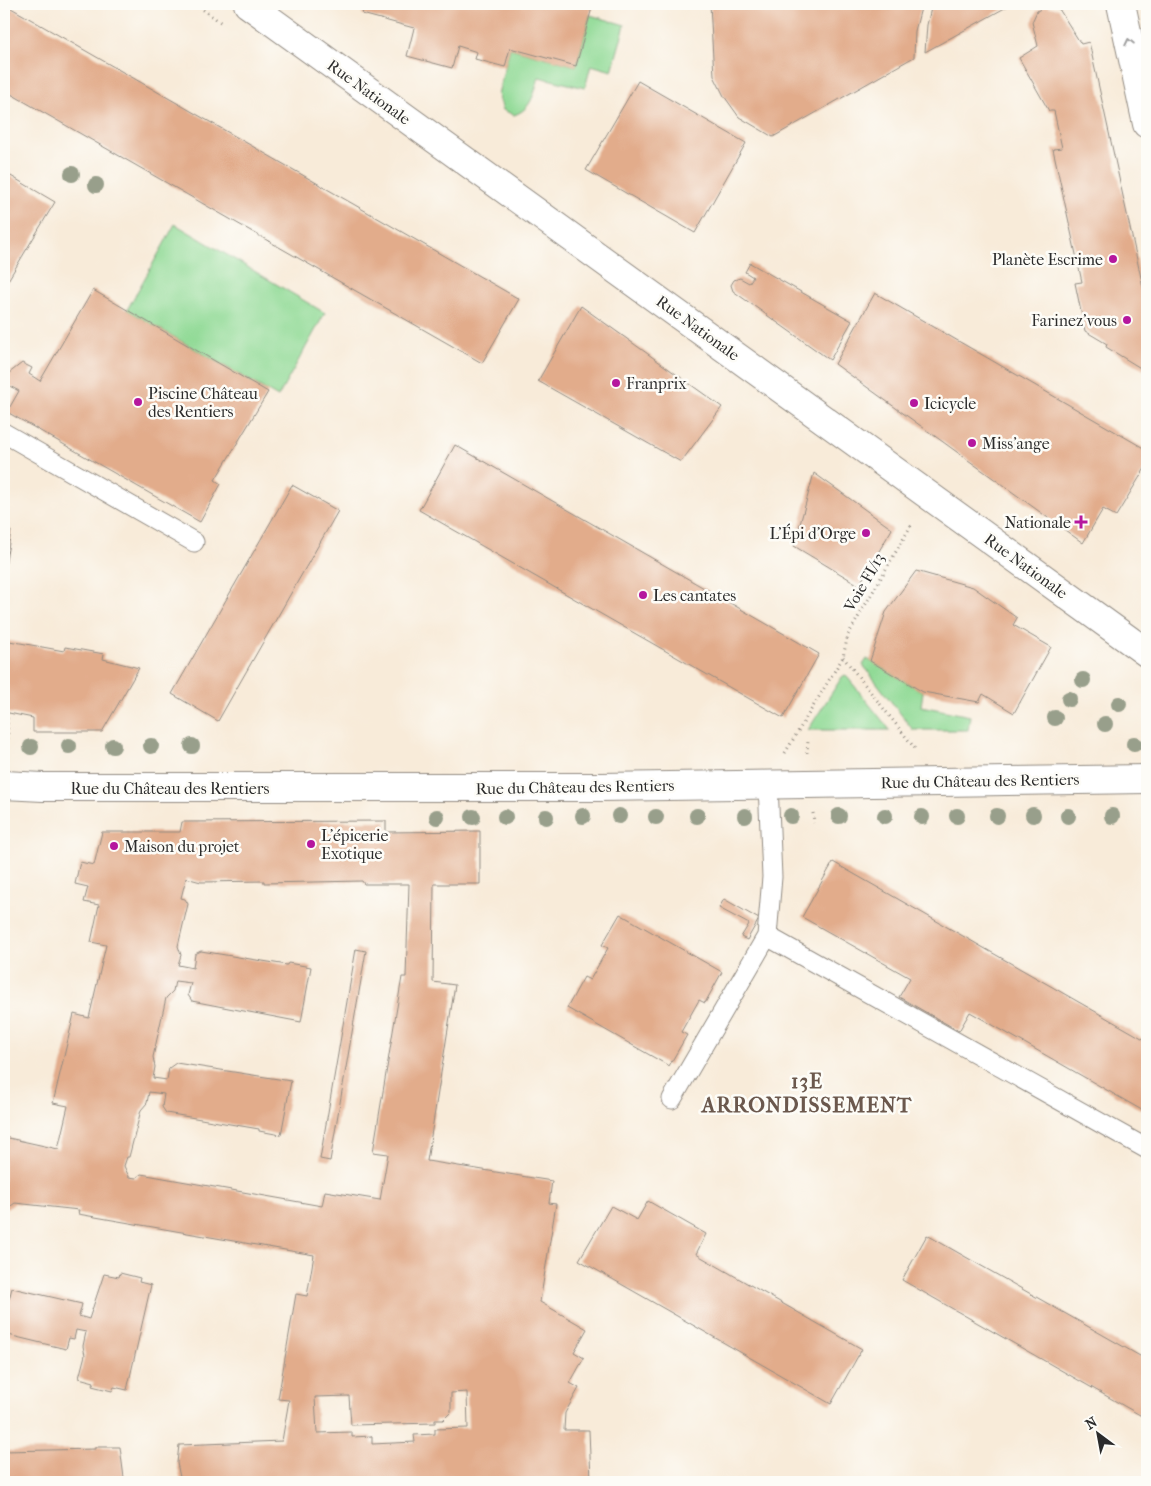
<svg xmlns="http://www.w3.org/2000/svg" width="1151" height="1486" font-family="'IM FELL French Canon',serif">
	<style>
		.green { fill: #91da96; stroke: #5e8260 }
		.building { fill: #e2ac8b; fill-rule: evenodd }
		.lines { fill: none; stroke-linecap: round; stroke-linejoin: round }
		.service-casing { stroke: #928b82; stroke-width: 21 }
		.minor-casing { stroke: #928b82; stroke-width: 30 }
		.tertiary-casing { stroke: #928b82; stroke-width: 30 }
		.path { stroke: #928b82; stroke-width: 3; stroke-dasharray: 1 4; stroke-linecap: butt }
		.service { stroke: #fff; stroke-width: 19 }
		.minor { stroke: #fff; stroke-width: 28 }
		.tertiary { stroke: #fff; stroke-width: 28 }
		.tree { fill: #989f8b }
		.oneway { stroke: #a0a0a0 }
		.poi-dot { fill: #b5179e; stroke: #fdfcf7; stroke-width: 2 }
		.labels { text-anchor: middle; dominant-baseline: central; stroke-width: 5; stroke-linejoin: round; paint-order: stroke }
		.street-label { font-size: 16px; fill: #2b2b2b; stroke: #fdfcf7 }
		.poi-label { font-size: 16px; fill: #2b2b2b; stroke: #fdfcf7; text-anchor: start }
		.district-label { font-size: 21px; font-weight: bold; letter-spacing: 1px; fill: #6b584d; stroke: #fdfcf7 }
	</style>
	<rect width="100%" height="100%" fill="#fdfcf7"/>
	<filter id="ink" filterUnits="userSpaceOnUse"><feTurbulence type="fractalNoise" baseFrequency=".02" numOctaves="2"/><feDisplacementMap in="SourceGraphic" scale="10" xChannelSelector="R" yChannelSelector="G"/><feConvolveMatrix kernelMatrix="1 2 1 2 8 2 1 2 1" color-interpolation-filters="sRGB"/></filter>
	<filter id="wash" filterUnits="userSpaceOnUse"><feTurbulence type="fractalNoise" baseFrequency=".0096" numOctaves="4" result="noise"/><feDisplacementMap in="SourceGraphic" scale="20" xChannelSelector="R" yChannelSelector="G"/><feGaussianBlur stdDeviation="1.12" result="paint"/><feColorMatrix in="noise" values="0 0 0 0 0 0 0 0 0 0 0 0 0 0 0 0 0 1.4 0 .05"/><feComposite in="paint" operator="in"/></filter>
	<g filter="url(#wash)">
		<rect width="100%" height="100%" fill="#f8ebd9"/>
		<path class="green" d="M590,15L625,25L612,71L591,65L585,88L539,77C534,93 532,109 514,115L503,110L498,94L510,48L576,66Z
			M175,224L325,313L278,397L127,310Z
			M867,659L923,692L921,706L970,716L968,730H913L863,665Z
			M845,675L848,678L890,730H808L842,677Z"/>
		<g id="blocks">
			<path class="building" d="M4,4L519,299L482,363L4,90Z
				M365,4H593L576,66L510,48L505,67L475,59L477,52L458,46L452,68L407,56L414,28L362,14Z
				M710,4H922L915,31L914,57L773,137L739,117L724,96L714,76Z
				M932,4H1012L925,52L927,25Z
				M1046,6L1059,9L1081,44L1089,42L1147,305V372L1106,347L1107,344L1085,331L1075,283L1082,282L1053,149L1062,148L1054,111H1049L1019,58L1038,46L1032,22L1037,11Z
				M638,81L746,143L695,233L586,170Z
				M4,172L55,202L4,287Z
				M750,263L852,321L830,360L733,291L731,285L734,280L740,278L749,283L753,277L745,272Z
				M93,290L268,392L215,480L221,484L200,522L7,412L19,391L4,383V377L22,363L32,368L29,374L40,381Z
				M875,293L1147,450V465L1116,516L1103,509L1083,543L835,364Z
				M581,306L722,407L681,462L538,381Z
				M455,445L819,654L783,718L419,510Z
				M814,473L892,529L859,585L794,546Z
				M292,485L338,511L218,721L172,694Z
				M4,530L11,531L5,567H4Z
				M916,571L973,587L1017,618L1013,625L1051,647L1014,713L983,694L979,702L923,692L870,661L886,612Z
				M4,640L64,651L65,647L104,654L103,659L139,668L102,732H33V718L4,712Z
				M386,821V832L480,831V884H434L433,982L455,985L427,1161L552,1181L549,1203L556,1204L540,1302L587,1329L574,1352L584,1358L570,1383L579,1388L565,1413L564,1430H589L591,1481L181,1482L177,1463L179,1445L282,1441L289,1400L278,1399L296,1294L307,1296L314,1255L78,1214L79,1210L15,1203L4,1211V1137L58,1149L68,1106L53,1103L74,1014L89,1018L106,945L91,942L99,905L84,902L88,887L75,884L80,862L94,865L102,832H180L182,822ZM186,878L201,882L264,881V883L362,881L364,884H409L406,977H402L373,1152L388,1154L380,1200L325,1191L322,1206L141,1174L136,1178L129,1177L124,1166L127,1157H129L141,1110L147,1103L149,1092L164,1094L162,1107L166,1113L259,1129V1131L281,1135L291,1081L176,1063L169,1068L167,1080L153,1078L155,1067L153,1057L166,998L173,991L175,981L191,983L188,995L192,1001L301,1022L311,967L288,963L287,965L201,951L195,954L193,968L178,965L181,955L178,946L188,904L185,899L181,898ZM467,1392L468,1428L435,1429V1434L414,1435L415,1442L372,1444V1436L352,1437V1432L317,1433L315,1397L349,1396L351,1425L435,1423V1420H443L451,1412V1393Z
				M833,862L1147,1041V1113L970,1012L959,1031L899,997L910,978L802,917Z
				M724,899L759,919L747,940L741,937L749,924L719,908Z
				M620,914L722,972L705,1003L699,1000L681,1032L687,1035L669,1066L567,1008L584,977L590,980L608,948L602,945Z
				M356,949L366,951L330,1161L320,1159Z
				M648,1201L706,1234L696,1254L862,1349L831,1404L579,1260L611,1206L637,1220Z
				M927,1235L1147,1360V1419L902,1280Z
				M120,1273L140,1278L139,1282L151,1285L127,1390L114,1387L112,1391L92,1386L94,1382L79,1378L85,1355L83,1346L86,1332L76,1330L74,1339L69,1338L66,1349L4,1334V1297L9,1299L12,1288L82,1304L79,1316L89,1319L104,1274L119,1277Z
				M95,1447H120L124,1478L122,1482H4V1451L95,1449Z"/>
		</g>
	</g>
	<g filter="url(#ink)">
		<use href="#blocks" fill-opacity="0" stroke="#928b82" stroke-width="1"/>
		<g class="lines">
			<g class="service-casing">
				<path id="service" d="M4,433L194,542
					M767,936L772,877L768,784
					M672,1099L767,936L1147,1149"/>
			</g>
			<g class="minor-casing">
				<path id="minor" d="M1121,4L1147,124
					M4,785L43,787H601L1147,779"/>
			</g>
			<g class="tertiary-casing">
				<path id="tertiary" d="M248,4L1147,653"/>
			</g>
			<path class="path" d="M195,4L223,24
				M843,657L917,751
				M7,713L8,741
				M785,753L843,657L848,635L913,522
				M807,753L808,741
				M813,813L814,823"/>
			<use href="#service" class="service"/>
			<use href="#minor" class="minor"/>
			<use href="#tertiary" class="tertiary"/>
		</g>
		<g class="tree">
			<circle cx="72" cy="174" r="8"/>
			<circle cx="96" cy="185" r="8"/>
			<circle cx="1083" cy="680" r="8"/>
			<circle cx="1069" cy="699" r="8"/>
			<circle cx="1119" cy="704" r="8"/>
			<circle cx="1055" cy="718" r="8"/>
			<circle cx="1105" cy="724" r="8"/>
			<circle cx="1134" cy="744" r="8"/>
			<circle cx="69" cy="746" r="8"/>
			<circle cx="113" cy="746" r="8"/>
			<circle cx="151" cy="746" r="8"/>
			<circle cx="192" cy="746" r="8"/>
			<circle cx="31" cy="747" r="8"/>
			<circle cx="1033" cy="815" r="8"/>
			<circle cx="583" cy="816" r="8"/>
			<circle cx="619" cy="816" r="8"/>
			<circle cx="697" cy="816" r="8"/>
			<circle cx="745" cy="816" r="8"/>
			<circle cx="791" cy="816" r="8"/>
			<circle cx="839" cy="816" r="8"/>
			<circle cx="885" cy="816" r="8"/>
			<circle cx="957" cy="816" r="8"/>
			<circle cx="997" cy="816" r="8"/>
			<circle cx="1068" cy="816" r="8"/>
			<circle cx="1112" cy="816" r="8"/>
			<circle cx="437" cy="817" r="8"/>
			<circle cx="473" cy="817" r="8"/>
			<circle cx="505" cy="817" r="8"/>
			<circle cx="546" cy="817" r="8"/>
			<circle cx="656" cy="817" r="8"/>
			<circle cx="922" cy="817" r="8"/>
		</g>
		<defs><path id="oneway-chevron" d="M-2-3.5L2.5 0L-2 3.5" fill="none" stroke-width="1.6" stroke-linecap="round" stroke-linejoin="round" transform="scale(1.25)"/></defs>
		<use class="oneway" href="#oneway-chevron" transform="translate(1129 42) rotate(-102)"/>
	</g>
	<g class="poi-dot">
		<circle cx="1113" cy="259" r="5"/>
		<circle cx="1127" cy="320" r="5"/>
		<circle cx="616" cy="383" r="5"/>
		<circle cx="138" cy="402" r="5"/>
		<circle cx="914" cy="403" r="5"/>
		<circle cx="972" cy="443" r="5"/>
		<path d="M1078.5 514.5h5v5h5v5h-5v5h-5v-5h-5v-5h5z"/>
		<circle cx="866" cy="533" r="5"/>
		<circle cx="643" cy="595" r="5"/>
		<circle cx="311" cy="844" r="5"/>
		<circle cx="114" cy="846" r="5"/>
	</g>
	<g class="labels">
		<g class="street-label">
			<text transform="translate(369 92) rotate(36)">Rue Nationale</text>
			<text transform="translate(698 328) rotate(36)">Rue Nationale</text>
			<text transform="translate(1026 566) rotate(36)">Rue Nationale</text>
			<text transform="translate(864 582) rotate(-60)">Voie FI/13</text>
			<text transform="translate(980 781) rotate(-1)">Rue du Château des Rentiers</text>
			<text transform="translate(575 787) rotate(-1)">Rue du Château des Rentiers</text>
			<text x="170" y="788">Rue du Château des Rentiers</text>
		</g>
		<g class="poi-label">
			<text x="1103" y="259" text-anchor="end">Planète Escrime</text>
			<text x="1117" y="320" text-anchor="end">Farinez'vous</text>
			<text x="626" y="383">Franprix</text>
			<text x="148" y="393">Piscine Château<tspan x="148" dy="18">des Rentiers</tspan></text>
			<text x="924" y="403">Icicycle</text>
			<text x="982" y="443">Miss'ange</text>
			<text x="1071" y="522" text-anchor="end">Nationale</text>
			<text x="856" y="533" text-anchor="end">L'Épi d'Orge</text>
			<text x="653" y="595">Les cantates</text>
			<text x="321" y="835">L'épicerie<tspan x="321" dy="18">Exotique</tspan></text>
			<text x="124" y="846">Maison du projet</text>
		</g>
		<g class="district-label">
			<text x="807" y="1081">13E<tspan x="807" dy="24">ARRONDISSEMENT</tspan></text>
		</g>
	</g>
	<rect width="1151" height="1486" fill="none" stroke="#fdfcf7" stroke-width="20"/>
	<g transform="translate(1098 1434) rotate(328)" stroke="#fdfcf7" stroke-width="4" paint-order="stroke">
	<path d="M0-4L9 19L0 12L-9 19Z" fill="#2b2b2b"/>
	<text y="-8" font-size="14" font-weight="bold" text-anchor="middle" fill="#2b2b2b">N</text>
	</g>
</svg>
